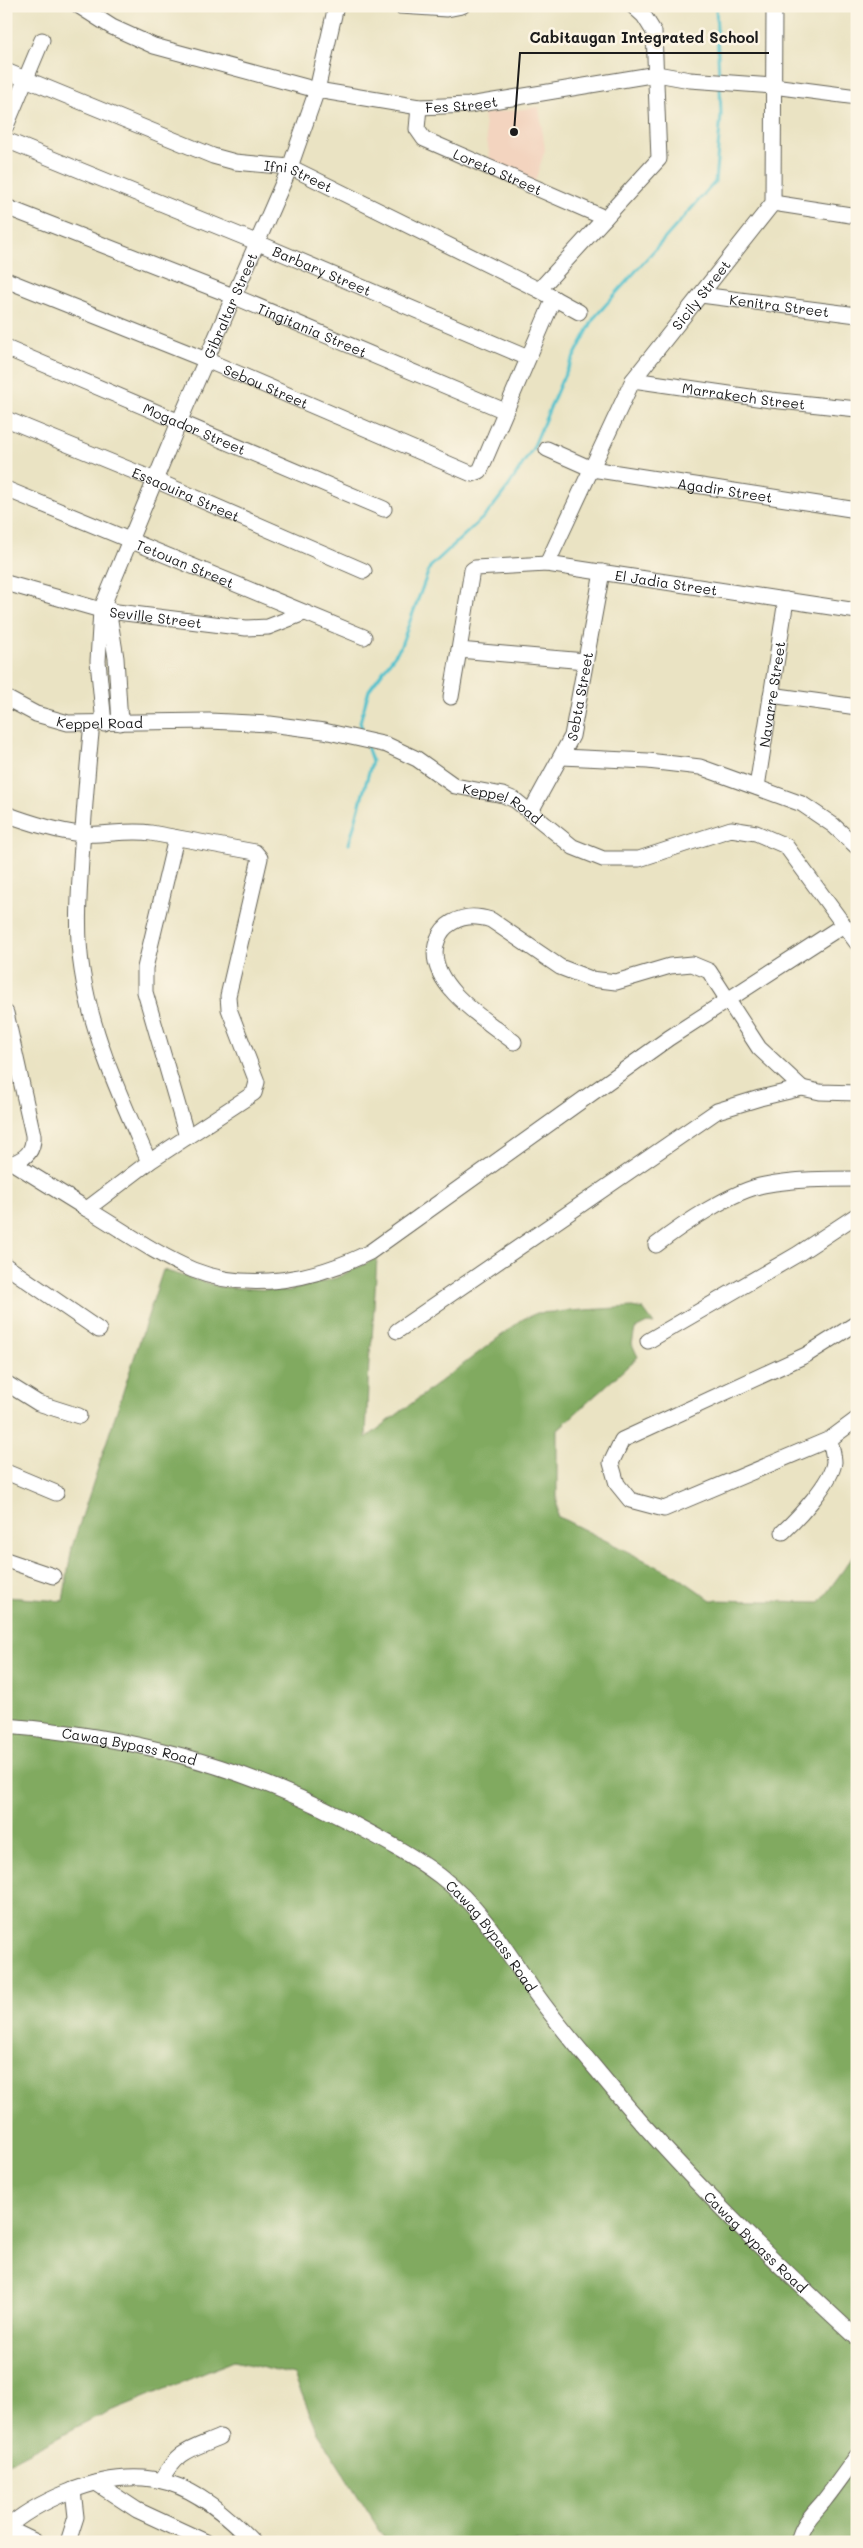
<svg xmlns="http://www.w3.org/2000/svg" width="863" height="2548" font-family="Mali,sans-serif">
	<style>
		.built { fill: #f3d4bf }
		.forest { fill: #81aa60; stroke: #4e633e }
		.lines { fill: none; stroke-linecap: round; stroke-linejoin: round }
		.stream { stroke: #55c2cd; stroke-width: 3 }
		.minor-casing { stroke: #646256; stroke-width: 17 }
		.minor { stroke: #fff; stroke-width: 15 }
		.labels { text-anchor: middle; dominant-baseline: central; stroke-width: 5; stroke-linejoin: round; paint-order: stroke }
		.street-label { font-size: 14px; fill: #1c1c1c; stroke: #fcf5e5 }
		.leader { fill: none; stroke: #1c1c1c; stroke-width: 2 }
		.callout-dot { fill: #1c1c1c; stroke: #fcf5e5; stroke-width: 2 }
		.callout-label { font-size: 15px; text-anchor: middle; font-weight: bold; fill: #1c1c1c; stroke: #fcf5e5; stroke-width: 5; stroke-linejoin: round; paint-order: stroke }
	</style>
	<rect width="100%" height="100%" fill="#fcf5e5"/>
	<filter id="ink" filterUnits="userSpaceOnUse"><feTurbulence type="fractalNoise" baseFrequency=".02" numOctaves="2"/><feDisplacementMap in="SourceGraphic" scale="10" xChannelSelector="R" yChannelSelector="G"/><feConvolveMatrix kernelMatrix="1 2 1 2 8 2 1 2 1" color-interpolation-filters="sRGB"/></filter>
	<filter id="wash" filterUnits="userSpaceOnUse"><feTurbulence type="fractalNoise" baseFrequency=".0096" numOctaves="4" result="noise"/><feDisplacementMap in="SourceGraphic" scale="20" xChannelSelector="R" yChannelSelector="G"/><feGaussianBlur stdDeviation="1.12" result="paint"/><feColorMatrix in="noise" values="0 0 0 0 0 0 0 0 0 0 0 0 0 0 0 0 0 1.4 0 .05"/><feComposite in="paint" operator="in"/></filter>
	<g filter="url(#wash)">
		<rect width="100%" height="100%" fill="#eae3c3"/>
		<path class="built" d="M539,107L545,150L534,184L491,166L483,114Z"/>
		<path class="forest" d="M377,1258L372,1340L369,1359L366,1438L523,1319L537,1313L632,1307L643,1309L654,1324L647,1323L635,1329L632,1344L638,1357L557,1430V1516L678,1577L711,1600L820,1602L857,1551V2542H387L318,2433L294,2375L234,2361L94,2418L6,2464V1597L63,1601L72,1547L163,1270L221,1287L288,1291L336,1278Z"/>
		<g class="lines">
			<path class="stream" d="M716,6L719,78
				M364,736L360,722L369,690L400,648L430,567L488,513L508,487L533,448L561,382L594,318L715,182L721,115L720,87
				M349,844L372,761L367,746"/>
		</g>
	</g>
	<g filter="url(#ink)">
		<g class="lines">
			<g class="minor-casing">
				<g id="minor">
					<path id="s1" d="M79,6L112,27L154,46L317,90L419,107L469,105L657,74L690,80L773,86L857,97"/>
					<path d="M400,6L447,9L462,6"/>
					<path id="s2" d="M6,71L213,156L235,162L290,167L539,290L579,312"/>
					<path id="s3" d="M419,107L417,129L424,139L605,218"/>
					<path d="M6,126L42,40"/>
					<path id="s4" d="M6,140L256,242L528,358"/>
					<path d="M773,203L857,216"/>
					<path id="s5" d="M6,207L233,296L505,411"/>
					<path id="s6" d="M6,280L206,360L472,474L480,471L554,298"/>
					<path d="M539,290L659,159L654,32L644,16L633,6"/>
					<path id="s7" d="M701,295L857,315"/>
					<path id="s8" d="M6,348L384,509"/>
					<path id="s9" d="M633,380L771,400L857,409"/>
					<path id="s10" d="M6,419L155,480L364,571"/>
					<path id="s11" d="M547,449L592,469L857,510"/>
					<path id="s12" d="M6,489L364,637"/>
					<path id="s13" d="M547,564L633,380L773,203L774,6"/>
					<path id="s14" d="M6,583L101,610L246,628L268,627L304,613"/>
					<path d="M108,608L116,658L120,723"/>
					<path id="s15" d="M585,661L459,650L472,570L475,568L547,564L857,611"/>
					<path d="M771,695L857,707"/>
					<path d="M451,697L459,650"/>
					<path id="s16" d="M6,698L36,714L68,723L209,721L270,724L324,731L387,745L417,759L455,786L503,795L515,800L573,847L603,859H639L731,829L756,833L786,846L857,943"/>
					<path d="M92,724C87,769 84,815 81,860C79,896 76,933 82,970C92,1037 122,1100 149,1162"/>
					<path id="s17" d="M104,724L98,661L101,610L180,420L290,167L317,90L336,6"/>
					<path d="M562,757L648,761L700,767L802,804L833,825L857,847"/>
					<path id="s18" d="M757,787L786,600"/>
					<path id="s19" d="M531,811L572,736L602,572"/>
					<path d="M6,814C30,823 56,831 81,834C105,836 128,829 151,833L255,852L260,858L228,996L229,1009L257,1082L254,1093L149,1162L87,1209L13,1163H6"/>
					<path d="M176,838L145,968V992L187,1137"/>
					<path d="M6,1013L33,1135C34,1150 27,1158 13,1163"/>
					<path d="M514,1042C487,1021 427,985 436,945C438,937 441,931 447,926C461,915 475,915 491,920L560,967L591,979L616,982L670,966L692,964L709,971L759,1048L802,1088"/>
					<path d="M87,1209C121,1229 155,1254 193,1270C251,1293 316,1279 370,1252L669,1038L842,926"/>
					<path d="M656,1245C682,1225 732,1191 764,1185C795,1179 826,1179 857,1179"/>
					<path d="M6,1266L99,1330"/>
					<path d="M397,1331L717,1111L760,1098L802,1088L820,1092L857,1093"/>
					<path d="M648,1341L798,1254L857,1215"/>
					<path d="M6,1383L38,1403L79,1416"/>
					<path d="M830,1439L664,1509L630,1500L617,1484L611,1463L622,1440L806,1355L857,1323"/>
					<path d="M6,1472L56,1493"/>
					<path d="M783,1532C797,1519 832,1482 834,1462C834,1455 831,1446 830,1439L857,1419"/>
					<path d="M6,1560L53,1576"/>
					<path id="s20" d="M6,1726C129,1736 237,1764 346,1820C378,1837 411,1854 440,1876C482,1908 507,1952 536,1994C556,2022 579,2049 601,2075C679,2170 767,2255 857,2338"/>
					<path d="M162,2480C178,2450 190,2450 220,2437"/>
					<path d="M96,2483L137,2510L206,2542"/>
					<path d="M7,2528L36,2542"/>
					<path d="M6,2529C23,2512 46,2501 68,2492C148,2460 196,2483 253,2542"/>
					<path d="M68,2542L76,2517L73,2490"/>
					<path d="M798,2542C802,2524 812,2515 823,2502C835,2487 846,2471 857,2456"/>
				</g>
			</g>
			<use href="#minor" class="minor"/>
		</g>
	</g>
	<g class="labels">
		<g class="street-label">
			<text stroke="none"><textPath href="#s1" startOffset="400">Fes Street</textPath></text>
			<text stroke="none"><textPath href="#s3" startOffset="115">Loreto Street</textPath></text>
			<text stroke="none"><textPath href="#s2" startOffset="312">Ifni Street</textPath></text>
			<text stroke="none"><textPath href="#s4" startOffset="342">Barbary Street</textPath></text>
			<text stroke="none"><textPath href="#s13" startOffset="312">Sicily Street</textPath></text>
			<text stroke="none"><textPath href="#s7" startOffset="79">Kenitra Street</textPath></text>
			<text stroke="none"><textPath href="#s17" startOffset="445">Gibraltar Street</textPath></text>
			<text stroke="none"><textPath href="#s5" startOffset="330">Tingitania Street</textPath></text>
			<text stroke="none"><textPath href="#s6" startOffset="281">Sebou Street</textPath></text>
			<text stroke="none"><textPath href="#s9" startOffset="112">Marrakech Street</textPath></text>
			<text stroke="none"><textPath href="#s8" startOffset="205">Mogador Street</textPath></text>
			<text stroke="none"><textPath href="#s11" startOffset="184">Agadir Street</textPath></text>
			<text stroke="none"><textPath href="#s10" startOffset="195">Essaouira Street</textPath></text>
			<text stroke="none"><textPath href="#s12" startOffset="194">Tetouan Street</textPath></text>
			<text stroke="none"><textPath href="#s15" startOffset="404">El Jadia Street</textPath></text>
			<text stroke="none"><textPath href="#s14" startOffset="154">Seville Street</textPath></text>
			<text stroke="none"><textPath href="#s18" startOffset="94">Navarre Street</textPath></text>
			<text stroke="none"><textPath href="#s19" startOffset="126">Sebta Street</textPath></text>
			<text stroke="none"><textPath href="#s16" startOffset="99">Keppel Road</textPath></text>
			<text stroke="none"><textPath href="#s16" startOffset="519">Keppel Road</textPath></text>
			<text stroke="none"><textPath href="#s20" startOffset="125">Cawag Bypass Road</textPath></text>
			<text stroke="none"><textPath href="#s20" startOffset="544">Cawag Bypass Road</textPath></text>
			<text stroke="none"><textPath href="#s20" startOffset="949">Cawag Bypass Road</textPath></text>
		</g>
	</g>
	<path class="leader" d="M514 132L520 53H769"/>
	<circle class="callout-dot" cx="514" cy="132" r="5"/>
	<g class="callout-label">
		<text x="644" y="43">Cabitaugan Integrated School</text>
	</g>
	<rect width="863" height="2548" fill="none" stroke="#fcf5e5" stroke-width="25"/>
</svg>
